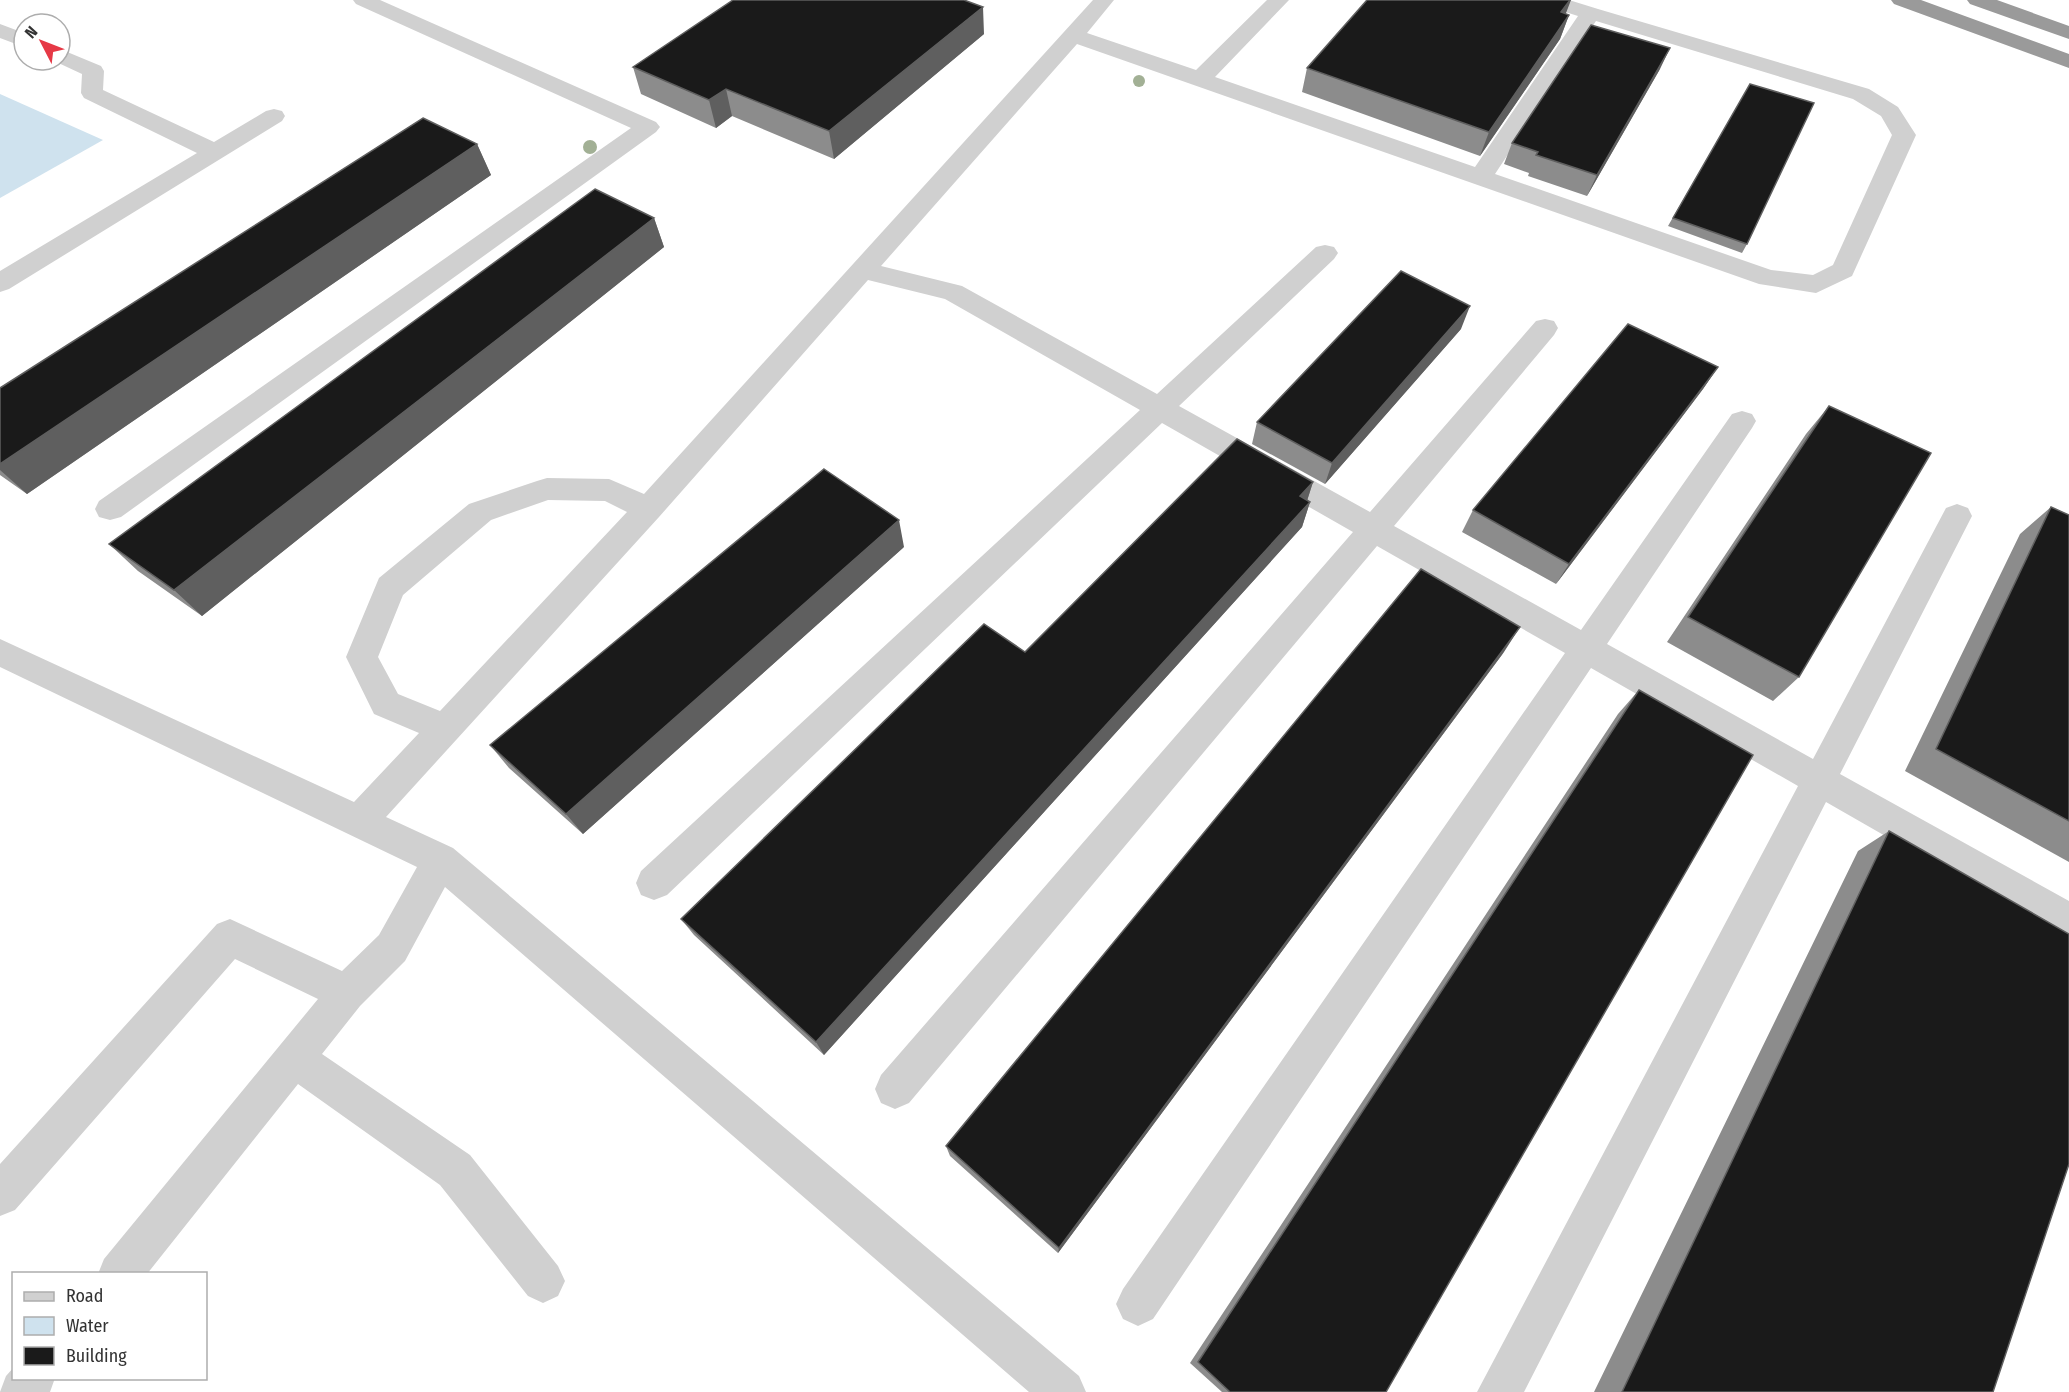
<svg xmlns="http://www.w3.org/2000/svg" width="2069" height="1392" font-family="'Fira Sans Condensed',sans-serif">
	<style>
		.water { fill: #cfe2ee }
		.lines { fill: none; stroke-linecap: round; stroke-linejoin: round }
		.minor { fill: #d0d0d0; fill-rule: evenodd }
		.highway { fill: #9a9a9a; fill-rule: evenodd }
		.tree { fill: #a2b095 }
		.wall { fill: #8c8c8c }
		.shaded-wall { fill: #5f5f5f }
		.building { fill: #1a1a1a; stroke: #5f5f5f; stroke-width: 1.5 }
	</style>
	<rect width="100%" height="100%" fill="#fff"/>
	<path class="water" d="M0,94L103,140L0,198Z"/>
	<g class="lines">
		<path class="minor" d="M353,0H380L656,122L660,127L656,132L121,517L110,520L99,517L95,509L99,501L631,128L356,4Z
			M1093,0H1114L1087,33L1196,70L1267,0H1289L1215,77L1475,167L1578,16L1540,4L1537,0H1569L1598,9L1869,89L1898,107L1916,135L1852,276L1816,293L1759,284L1077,44L881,266L962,286L1157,394L1316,247L1325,245L1334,247L1338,253L1334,259L1179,406L1370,512L1536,321L1545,319L1554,321L1558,328L1554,335L1394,526L1581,630L1732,414L1742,411L1752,414L1756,421L1752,428L1607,644L1813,759L1946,508L1957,504L1968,508L1972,516L1840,774L2069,901V939L2056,934L1826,802L1524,1392H1477L1798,786L1591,668L1153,1319L1138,1326L1123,1319L1116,1304L1123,1289L1565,653L1377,546L909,1103L895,1109L881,1103L875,1089L881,1075L1353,532L1162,423L667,895L654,900L641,895L636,883L641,871L1140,410L945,299L868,280L659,517L386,817L453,848L1079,1376L1086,1392H1029L445,887L405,961L360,1006L322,1054L470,1155L558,1266L565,1281L558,1296L543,1303L528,1296L440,1185L298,1084L147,1274H98L104,1259L318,999L235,959L15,1210L0,1216V1164L217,924L230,919L342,971L379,935L417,867L0,667V639L354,802L419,733L374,714L346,657L379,578L469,504L537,481L547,478L609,479L644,494ZM1596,21L1853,99L1881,116L1892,135L1833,265L1813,275L1771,270L1495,174ZM548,500L605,501L627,512L440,711L398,694L378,657L403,595L491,520Z
			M0,24L24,33V47L0,38Z
			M60,49L101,66L104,71L103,90L214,142L266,111L274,109L282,111L285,116L282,121L9,289L0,292V271L197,153L84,98L81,93L82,74L52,60H60Z
			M14,1367V1378H55L50,1392H0L6,1376Z"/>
		<path class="highway" d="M1891,0H1921L2069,54V68L1894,4Z
			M1967,0H1997L2069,26V39L1970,4Z"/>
	</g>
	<g class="tree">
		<circle cx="1139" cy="81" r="6"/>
		<circle cx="590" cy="147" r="7"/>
	</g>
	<path class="wall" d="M1566,14L1569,15L1560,39L1480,156L1302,92L1307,68Z
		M984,34L834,159L732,116L716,128L641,94L633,67Z
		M1660,69L1587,196L1528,176L1529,173L1504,164L1512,143Z
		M1750,84L1747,244L1742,253L1668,226Z
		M477,144L491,175L27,494L0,475V388Z
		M654,218L664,247L202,616L138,571L109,544Z
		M1461,329L1325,484L1252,444L1257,422Z
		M1718,367L1703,389L1556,584L1462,532L1473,510Z
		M1829,406L1799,677L1773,701L1667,642L1806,434Z
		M1313,482L1307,501L1310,502L1302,527L824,1055L694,935L681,919L1025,652Z
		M2051,507L2069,515V862L1905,771L2020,534Z
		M904,547L583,834L509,768L490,745Z
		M1504,652L1058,1253L950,1156L946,1146Z
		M1639,690L1386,1392H1222L1190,1363L1618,714Z
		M1889,831L1993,1392H1594L1858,851Z"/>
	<path class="shaded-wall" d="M1570,0H1571L1563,21L1561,12Z
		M983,7L984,34L834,159L829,131Z
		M1569,15L1560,39L1480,156L1489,132Z
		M1670,48L1660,69L1587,196L1597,175Z
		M726,89L732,116L716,128L709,100Z
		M477,144L491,175L27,494L0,470V464Z
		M654,218L664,247L202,616L174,590Z
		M1470,306L1461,329L1325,484L1332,463Z
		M1718,367L1703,389L1556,584L1569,564Z
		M1313,482L1305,507L1300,496Z
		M1310,502L1302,527L824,1055L816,1042Z
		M899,520L904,547L583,834L566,814Z
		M1520,627L1504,652L1058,1253L1059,1248Z"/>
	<path class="building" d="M733,0H964L983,7L829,131L726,89L709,100L633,67Z
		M1367,0H1570L1561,12L1569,15L1489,132L1307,68Z
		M1591,25L1670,48L1597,175L1536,155L1538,152L1512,143Z
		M1750,84L1814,103L1747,244L1673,218Z
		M423,118L477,144L0,464V388Z
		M595,189L654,218L174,590L109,544Z
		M1401,271L1470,306L1332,463L1257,422Z
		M1628,324L1718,367L1569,564L1473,510Z
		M1829,406L1931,453L1799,677L1688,617Z
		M1237,439L1313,482L1300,496L1310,502L816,1042L681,919L984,624L1025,652Z
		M824,469L899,520L566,814L490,745Z
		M2051,507L2069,515V821L1936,749Z
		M1421,569L1520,627L1059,1248L946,1146Z
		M1639,690L1753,755L1386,1392H1230L1198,1362Z
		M1889,831L2069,934V1164L1993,1392H1622Z"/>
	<rect x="12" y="1272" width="195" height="108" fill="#ffffff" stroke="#adadad" stroke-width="1.5"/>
	<rect x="24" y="1292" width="30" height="9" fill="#d0d0d0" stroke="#adadad" stroke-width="1.5"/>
	<text x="66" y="1302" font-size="18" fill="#333333">Road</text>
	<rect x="24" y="1317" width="30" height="18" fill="#cfe2ee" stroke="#adadad" stroke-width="1.5"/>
	<text x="66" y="1332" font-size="18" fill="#333333">Water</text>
	<rect x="24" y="1347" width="30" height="18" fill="#1a1a1a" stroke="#adadad" stroke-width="1.5"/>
	<text x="66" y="1362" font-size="18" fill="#333333">Building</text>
	<g transform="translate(42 42) rotate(312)"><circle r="28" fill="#ffffff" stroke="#adadad" stroke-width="1.5"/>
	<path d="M0-4.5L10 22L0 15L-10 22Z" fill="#e63946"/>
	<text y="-9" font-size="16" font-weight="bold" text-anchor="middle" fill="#333333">N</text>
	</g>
</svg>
